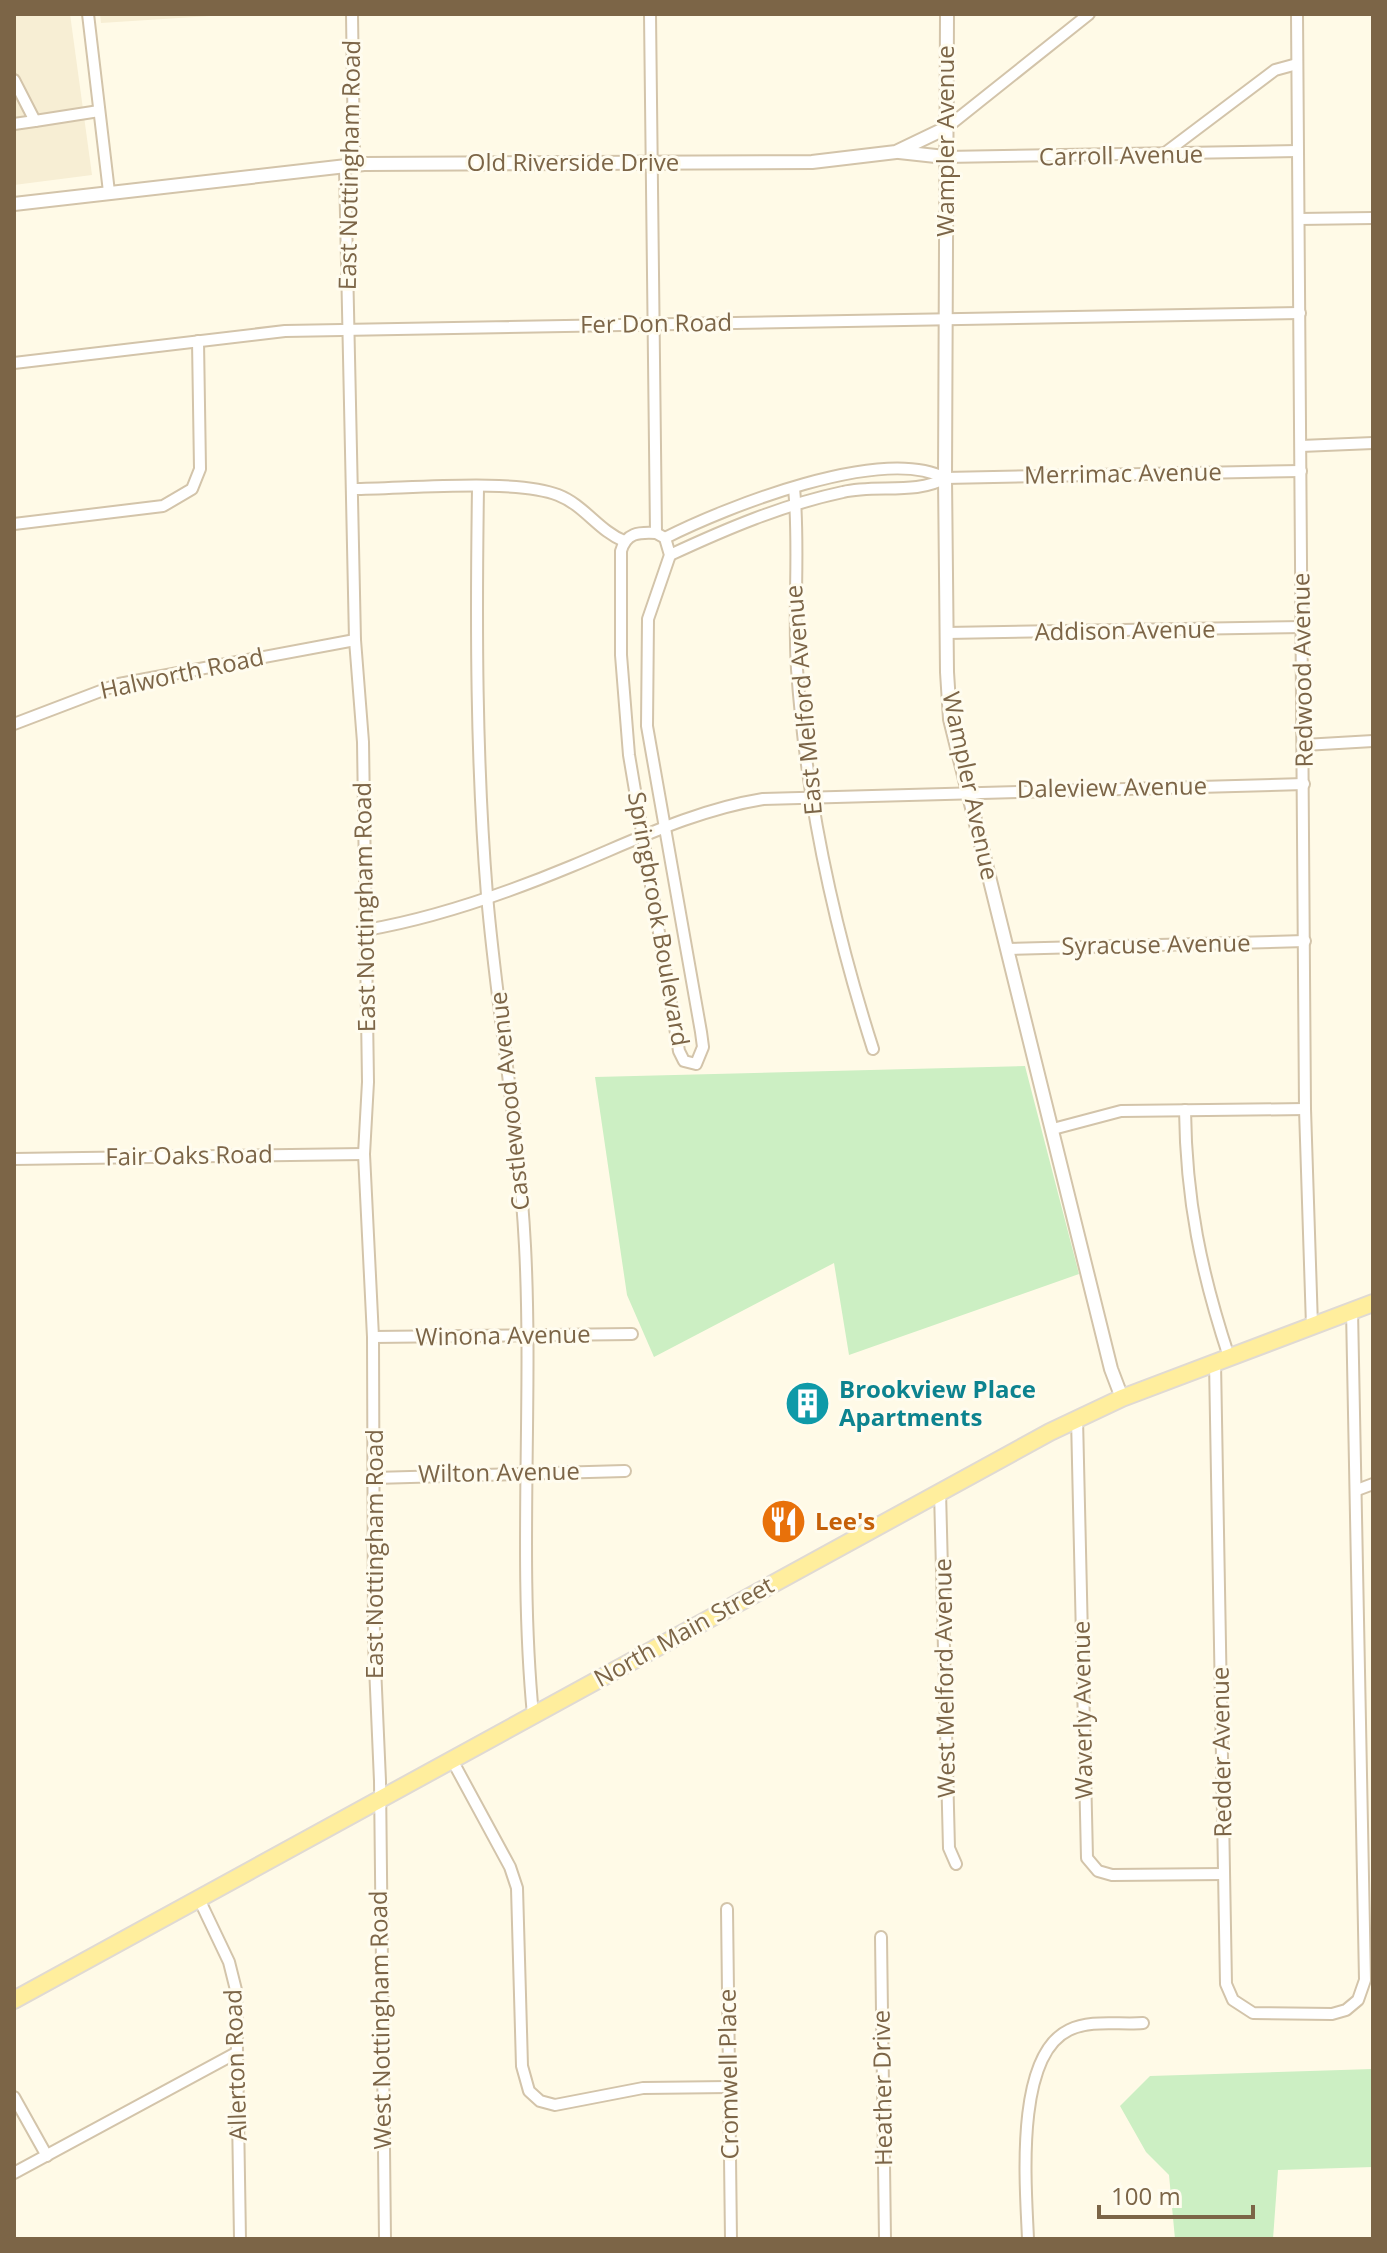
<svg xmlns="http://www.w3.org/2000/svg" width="1387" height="2253" viewBox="0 0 1387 2253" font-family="'Open Sans',sans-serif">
<rect width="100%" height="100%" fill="#fffae7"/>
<g fill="#f7eed4">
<path d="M14,14h56l22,161 -78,10z"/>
<path d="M100,14h141l-140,9z"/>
</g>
<g fill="#ccefc3">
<path d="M1025,1066l54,208 -230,81 -15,-92 -180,94 -27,-62 -32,-218z"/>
<path d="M1373,2069v98l-95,3 -5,69h-98l-6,-64 -23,-23 -26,-46 30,-30z"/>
</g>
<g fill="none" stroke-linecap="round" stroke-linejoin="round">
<defs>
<g id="minor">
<path d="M88,14l21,178"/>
<path d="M352,14l2,140 -9,14 10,472 8,102 5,340 -4,72 9,183 1,306 6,138 5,458"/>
<path d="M650,14l6,519"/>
<path d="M1297,14l8,1095 7,217"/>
<path d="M14,80l21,41 -21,3"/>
<path d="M35,121l64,-10"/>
<path d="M946,128l143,-114"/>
<path d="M1161,156l114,-86 22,-6"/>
<path d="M945,157l353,-6"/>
<path d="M1299,219l74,-1"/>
<path d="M14,363l271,-32 1015,-18"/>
<path d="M1301,446l72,-3"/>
<path d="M478,488c-2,136 -2,271 9,407 10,118 32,233 38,351 8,156 -7,313 8,469"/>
<path d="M794,488c6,59 -1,121 3,181 9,131 36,255 76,380"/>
<path d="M353,489c51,0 162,-11 205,6 26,10 41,36 66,46"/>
<path d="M14,524l149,-18 29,-17 8,-20 -2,-128"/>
<path d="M656,533l9,5 5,17 -22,64 -1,107 54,306 2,15 -7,17 -12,-3 -5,-10 -50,-296 -8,-100v-104c5,-18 17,-19 35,-18z"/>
<path d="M665,538c61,-31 217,-93 280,-60l356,-7"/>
<path d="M670,555c56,-26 112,-50 173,-63 32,-8 74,3 102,-14"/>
<path d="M946,633l357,-6"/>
<path d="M14,724l105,-40 236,-44"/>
<path d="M1304,745l69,-4"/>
<path d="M366,930c70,-12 141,-37 206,-64 63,-26 123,-56 191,-67l541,-15"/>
<path d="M1007,949l298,-8"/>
<path d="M1185,1110c1,90 16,162 44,247"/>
<path d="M1053,1129l68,-18 184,-2"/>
<path d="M14,1159l350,-5"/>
<path d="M373,1337l259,-3"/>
<path d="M1215,1362l11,622 7,16 20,13 79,1 14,-4 12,-10 7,-20 -13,-670"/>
<path d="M1077,1418l10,440 11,13 14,4 112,-1"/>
<path d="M374,1478l251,-7"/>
<path d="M1357,1490l16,-6"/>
<path d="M940,1491l9,357 7,16"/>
<path d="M452,1760l58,107 7,21 5,178 7,25 11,10 15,4 88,-17 86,-1"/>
<path d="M199,1899l30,63 7,28 4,249"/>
<path d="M727,1909l4,330"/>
<path d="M881,1937l4,302"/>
<path d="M14,2097l33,59"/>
<path d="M14,2173l222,-120"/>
<path d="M1028,2239c-2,-51 -14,-183 41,-209 22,-11 50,-5 74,-7"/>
</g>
<g id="tertiary">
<path d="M947,14l-2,464 2,194 3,47 161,650 11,29"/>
<path d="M899,152l46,5"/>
<path d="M14,204l350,-40 448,-2 84,-10 50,-24"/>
</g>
<path id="primary" d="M14,2000l1036,-568 72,-34 251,-95"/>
</defs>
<use href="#minor" stroke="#d3c4aa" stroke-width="14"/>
<use href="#tertiary" stroke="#d3c4aa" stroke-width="16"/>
<use href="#primary" stroke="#e0dad3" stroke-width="20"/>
<use href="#minor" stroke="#fff" stroke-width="10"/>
<use href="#tertiary" stroke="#fff" stroke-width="12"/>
<use href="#primary" stroke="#ffee9d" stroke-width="16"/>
</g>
<defs>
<symbol id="building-disc" viewBox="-11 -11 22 22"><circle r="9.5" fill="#0f9aa8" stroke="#fffcef"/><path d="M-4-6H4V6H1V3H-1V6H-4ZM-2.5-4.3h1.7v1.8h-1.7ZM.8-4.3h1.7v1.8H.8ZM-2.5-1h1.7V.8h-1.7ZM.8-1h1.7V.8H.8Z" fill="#fff"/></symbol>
<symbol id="restaurant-disc" viewBox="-11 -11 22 22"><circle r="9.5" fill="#e8710a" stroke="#fffcef"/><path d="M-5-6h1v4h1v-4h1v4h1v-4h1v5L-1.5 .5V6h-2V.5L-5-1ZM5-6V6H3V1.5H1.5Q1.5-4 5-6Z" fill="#fff"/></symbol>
</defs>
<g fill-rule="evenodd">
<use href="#building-disc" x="782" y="1378" width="51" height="51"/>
<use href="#restaurant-disc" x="758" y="1496" width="51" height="51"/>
</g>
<g text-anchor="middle" stroke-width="6" stroke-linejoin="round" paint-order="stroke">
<g font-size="24" fill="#7c6547" stroke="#fffcef">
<text transform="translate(946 141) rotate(-90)" y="8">Wampler Avenue</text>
<text transform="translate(1121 156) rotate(-1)" y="8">Carroll Avenue</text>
<text x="573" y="171">Old Riverside Drive</text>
<text transform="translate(350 165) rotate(-89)" y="8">East Nottingham Road</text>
<text transform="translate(656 324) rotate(-1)" y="8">Fer Don Road</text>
<text transform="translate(1123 474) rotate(-1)" y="8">Merrimac Avenue</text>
<text transform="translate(1125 631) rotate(-1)" y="8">Addison Avenue</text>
<text transform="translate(1303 670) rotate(-91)" y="8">Redwood Avenue</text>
<text transform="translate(182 674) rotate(-12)" y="8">Halworth Road</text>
<text transform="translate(804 700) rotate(-95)" y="8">East Melford Avenue</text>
<text transform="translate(970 786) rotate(78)" y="8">Wampler Avenue</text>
<text transform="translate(1112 788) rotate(-1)" y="8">Daleview Avenue</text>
<text transform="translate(365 907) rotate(-91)" y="8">East Nottingham Road</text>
<text transform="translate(658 919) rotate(80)" y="8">Springbrook Boulevard</text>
<text transform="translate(1156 945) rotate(-1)" y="8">Syracuse Avenue</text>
<text transform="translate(510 1101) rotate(-96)" y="8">Castlewood Avenue</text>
<text transform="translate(189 1156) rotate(-1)" y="8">Fair Oaks Road</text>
<text transform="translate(503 1336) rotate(-1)" y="8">Winona Avenue</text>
<text transform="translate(499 1473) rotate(-1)" y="8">Wilton Avenue</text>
<text transform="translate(375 1554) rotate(-90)" y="8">East Nottingham Road</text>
<text transform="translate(684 1632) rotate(-29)" y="8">North Main Street</text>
<text transform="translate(945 1678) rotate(-91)" y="8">West Melford Avenue</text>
<text transform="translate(1083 1710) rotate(-91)" y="8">Waverly Avenue</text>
<text transform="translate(1222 1752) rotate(-91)" y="8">Redder Avenue</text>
<text transform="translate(381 2020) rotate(-91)" y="8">West Nottingham Road</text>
<text transform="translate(236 2065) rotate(-92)" y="8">Allerton Road</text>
<text transform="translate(729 2074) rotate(-91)" y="8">Cromwell Place</text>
<text transform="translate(883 2088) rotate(-91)" y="8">Heather Drive</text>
</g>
<g font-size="24" font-weight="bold" fill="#0d838f" stroke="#fffcef" text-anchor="start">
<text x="839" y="1398">Brookview Place<tspan x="839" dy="28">Apartments</tspan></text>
</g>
<g font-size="24" font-weight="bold" fill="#c56008" stroke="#fffcef" text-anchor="start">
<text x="815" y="1530">Lee's</text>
</g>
</g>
<rect width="1387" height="2253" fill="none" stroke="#7c6547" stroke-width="32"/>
<path d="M1099 2205v12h154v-12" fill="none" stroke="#7c6547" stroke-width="4"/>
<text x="1111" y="2205" font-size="24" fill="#7c6547" stroke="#fffcef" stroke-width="6" paint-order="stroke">100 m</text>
</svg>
